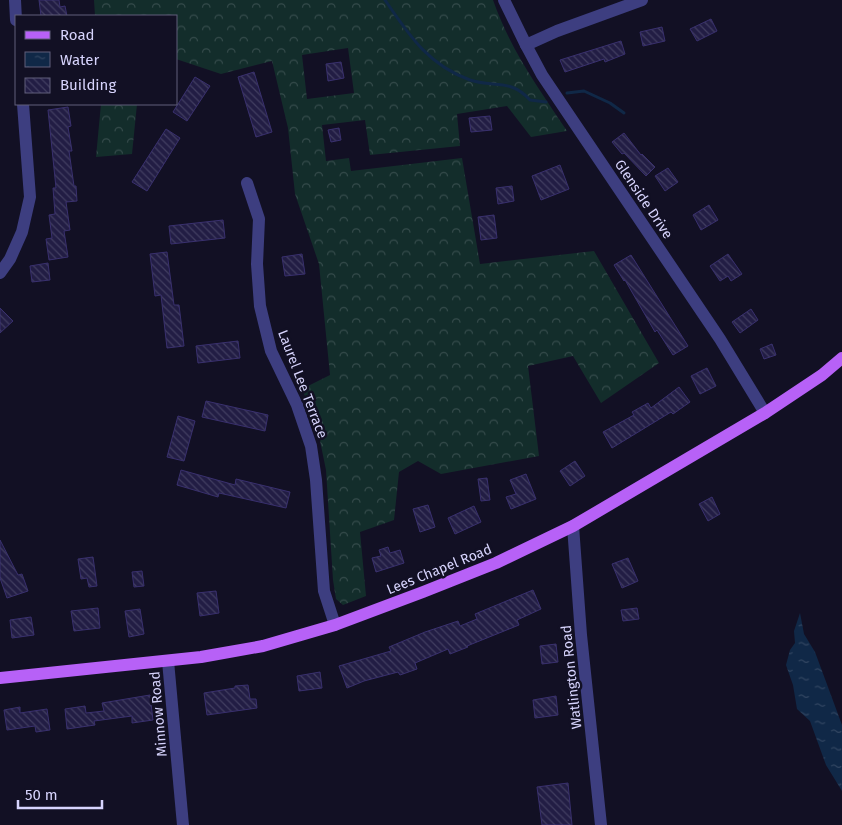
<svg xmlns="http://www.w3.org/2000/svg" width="842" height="825" viewBox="0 0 842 825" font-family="'Fira Sans',sans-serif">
<defs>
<pattern id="forest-crowns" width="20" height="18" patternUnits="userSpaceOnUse" patternTransform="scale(1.25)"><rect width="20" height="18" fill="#132d2b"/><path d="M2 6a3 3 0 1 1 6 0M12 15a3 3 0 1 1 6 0" fill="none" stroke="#354b4b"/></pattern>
<pattern id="water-ripples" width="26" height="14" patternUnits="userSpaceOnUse" patternTransform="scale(1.25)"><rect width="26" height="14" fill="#102847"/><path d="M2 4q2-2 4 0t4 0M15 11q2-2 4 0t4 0" fill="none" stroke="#324662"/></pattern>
<pattern id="building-back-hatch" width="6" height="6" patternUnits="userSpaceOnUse" patternTransform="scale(1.25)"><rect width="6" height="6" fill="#221d44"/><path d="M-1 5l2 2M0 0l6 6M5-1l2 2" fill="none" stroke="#413d60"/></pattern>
</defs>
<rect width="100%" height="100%" fill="#121024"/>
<g fill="url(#forest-crowns)" fill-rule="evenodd">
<path d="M94,0h399c18,51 45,87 74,131l-36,6 -24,-31 -50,8 3,32 -90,9 -5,-35 -43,5 4,36 23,-3 2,13 111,-13 18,106 114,-13 65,112 -58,40 -28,-47 -45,10 11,90 -98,18 -23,-13 -19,11 -5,48 -34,12 6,64 -23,9 -7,-6 -3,-19 -7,-110 -9,-44 -15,-37 28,-14 -11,-111 -24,-70 -7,-66 -16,-67 -51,13 -45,-15v-43h-81zM348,48l6,45 -47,6 -5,-44z"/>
<path d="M101,104h36l-5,50 -36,3z"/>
</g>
<path fill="url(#water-ripples)" d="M800,613l4,21 11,18 27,73v66l-16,-26 -16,-44 -13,-12 -4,-24 -7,-20 4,-15 5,-7 -1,-12z"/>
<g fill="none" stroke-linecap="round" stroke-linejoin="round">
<g stroke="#102847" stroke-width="3">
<path d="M385,0c24,35 43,65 85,80 24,8 40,-2 60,20l16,2"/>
<path d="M567,93l17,-2 26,12 14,10"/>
</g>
</g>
<g fill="url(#building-back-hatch)" stroke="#39306e">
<path d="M39,0h20l1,7 5,-1 2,10h-26z"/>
<path d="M711,19l6,12 -20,10 -7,-12z"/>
<path d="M662,27l3,14 -22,5 -3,-14z"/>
<path d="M621,41l4,13 -20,8 -1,-3 -39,13 -5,-12z"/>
<path d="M341,62l3,16 -16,3 -2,-17z"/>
<path d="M254,72l18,60 -16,5 -18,-60z"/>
<path d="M195,77l15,9 -23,35 -14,-9z"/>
<path d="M68,107l3,19 -3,1 4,24h-3l5,35h2l1,15 -11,1 4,28 -6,1 4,26 -19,3 -3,-21 6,-1 -3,-23 6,-1 -2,-26h3l-8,-78z"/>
<path d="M490,116l2,14 -21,2 -2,-14z"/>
<path d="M339,128l2,12 -10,2 -3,-12z"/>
<path d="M166,129l14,9 -33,53 -15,-9z"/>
<path d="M624,133l17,22 1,-1 13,13 -9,9 -22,-23 -2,1 -10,-12z"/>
<path d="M560,165l9,24 -28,11 -9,-24z"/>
<path d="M668,168l10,14 -13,9 -10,-15z"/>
<path d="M512,186l2,15 -16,3 -2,-16z"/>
<path d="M709,205l9,15 -17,10 -8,-15z"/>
<path d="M494,215l3,23 -16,2 -3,-23z"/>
<path d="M223,220l2,18 -54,6 -2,-18z"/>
<path d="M167,252l7,53h5l5,41 -17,2 -6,-53 -6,1 -5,-42z"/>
<path d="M302,254l3,20 -20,2 -3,-19z"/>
<path d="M728,254l14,20 -11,7 -3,-5 -8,5 -10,-15z"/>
<path d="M631,255l57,91 -15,9 -16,-25 -2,2 -30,-52 -1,1 -10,-16z"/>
<path d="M48,263l2,17 -18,2 -2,-16z"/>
<path d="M0,308l13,13 -13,12z"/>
<path d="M751,309l7,11 -18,13 -8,-11z"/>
<path d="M238,341l2,17 -42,5 -2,-17z"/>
<path d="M772,344l4,11 -12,4 -4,-10z"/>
<path d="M707,368l9,18 -16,8 -9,-18z"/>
<path d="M679,387l11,15 -17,12 -2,-2 -59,36 -9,-16 31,-17 -2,-3 16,-9 3,5z"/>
<path d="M206,401l62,14 -3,16 -63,-14z"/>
<path d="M178,416l17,5 -11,40 -17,-4z"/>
<path d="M575,461l10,15 -15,10 -10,-15z"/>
<path d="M181,470l54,15 1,-6 54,13 -4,16 -67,-15 -1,4 -41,-12z"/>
<path d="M526,474l10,25 -25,10 -5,-12 10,-3 -6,-14z"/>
<path d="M487,478l3,22 -9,1 -3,-22z"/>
<path d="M712,497l8,17 -12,7 -9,-17z"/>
<path d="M428,505l7,22 -15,5 -7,-23z"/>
<path d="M474,506l7,16 -26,12 -7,-16z"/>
<path d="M0,540l18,35 4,-1 6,17 -21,7 -7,-20z"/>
<path d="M388,547l2,6 10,-3 4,13 -28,9 -4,-14 9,-2 -2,-6z"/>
<path d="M93,557l4,29 -8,1 -2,-9 -6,1 -3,-20z"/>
<path d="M628,558l10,23 -16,7 -10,-24z"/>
<path d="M142,571l2,15 -10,1 -2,-15z"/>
<path d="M533,590l8,19 -24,11 2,5 -52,21 1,1 -18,7 -2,-5 -33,14 2,6 -17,6 -2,-3 -34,9 -17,7 -8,-22 52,-15 -2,-4 36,-15 33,-11 2,5 17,-7 -2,-5z"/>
<path d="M216,591l3,22 -19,3 -3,-23z"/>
<path d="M98,608l2,20 -26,3 -3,-20z"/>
<path d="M637,608l2,11 -16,2 -2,-11z"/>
<path d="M140,609l4,25 -15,3 -4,-26z"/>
<path d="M31,617l3,18 -22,3 -2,-18z"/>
<path d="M556,644l2,18 -16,2 -2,-18z"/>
<path d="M320,672l2,16 -23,3 -2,-15z"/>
<path d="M248,685l2,14h6l1,9 -50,7 -3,-22 31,-5v-2z"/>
<path d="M150,695l3,25 -21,3v-7l-38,5 1,4 -28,4 -2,-20 20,-3 1,7 18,-2 -2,-8z"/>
<path d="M556,696l2,19 -23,3 -2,-18z"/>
<path d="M20,707v6l27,-4 3,21 -14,2 -1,-6 -28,4 -3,-20z"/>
<path d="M568,783l4,42h-30l-5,-38z"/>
</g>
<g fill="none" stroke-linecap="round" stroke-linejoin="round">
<g stroke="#3d3e80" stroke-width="12">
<path d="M15,0l1,20"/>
<path d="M504,0l22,45 16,30 178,264 45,74"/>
<path d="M526,45l31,-14 85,-31"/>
<path d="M247,183l12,36 -2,45 3,42 11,45 26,54 14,41 5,34 8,111 11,34"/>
<path d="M0,273l10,-14 12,-27 8,-35 -7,-93"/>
<path d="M573,526l8,109 20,190"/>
<path d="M168,661l15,164"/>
</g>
<path stroke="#b761f7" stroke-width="12" d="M0,678l201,-21 62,-11 72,-21 88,-33 73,-29 77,-37 192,-113 57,-38 20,-17"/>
</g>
<g text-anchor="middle" stroke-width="5" stroke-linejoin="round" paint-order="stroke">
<g font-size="14" fill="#d7d4fd" stroke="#121024">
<text transform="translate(644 199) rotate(56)" y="5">Glenside Drive</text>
<text transform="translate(303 384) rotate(69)" y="5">Laurel Lee Terrace</text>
<text transform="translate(439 569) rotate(-22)" y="5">Lees Chapel Road</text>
<text transform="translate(571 677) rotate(-96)" y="5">Watlington Road</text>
<text transform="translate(158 714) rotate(-95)" y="5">Minnow Road</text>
</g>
</g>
<rect x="15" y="15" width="162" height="90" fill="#121024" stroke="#615e7b"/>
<rect x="25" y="31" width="25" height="8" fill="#b761f7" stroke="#615e7b"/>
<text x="60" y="40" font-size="15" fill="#d7d4fd">Road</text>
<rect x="25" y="52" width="25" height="15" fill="url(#water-ripples)" stroke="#615e7b"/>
<text x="60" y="65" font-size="15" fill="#d7d4fd">Water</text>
<rect x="25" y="78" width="25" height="15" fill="url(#building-back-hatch)" stroke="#615e7b"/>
<text x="60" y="90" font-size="15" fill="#d7d4fd">Building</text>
<path d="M18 800v8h84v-8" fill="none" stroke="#d7d4fd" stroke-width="2.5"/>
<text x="25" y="800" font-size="15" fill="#d7d4fd" stroke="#121024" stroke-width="4" paint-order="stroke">50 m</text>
</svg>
